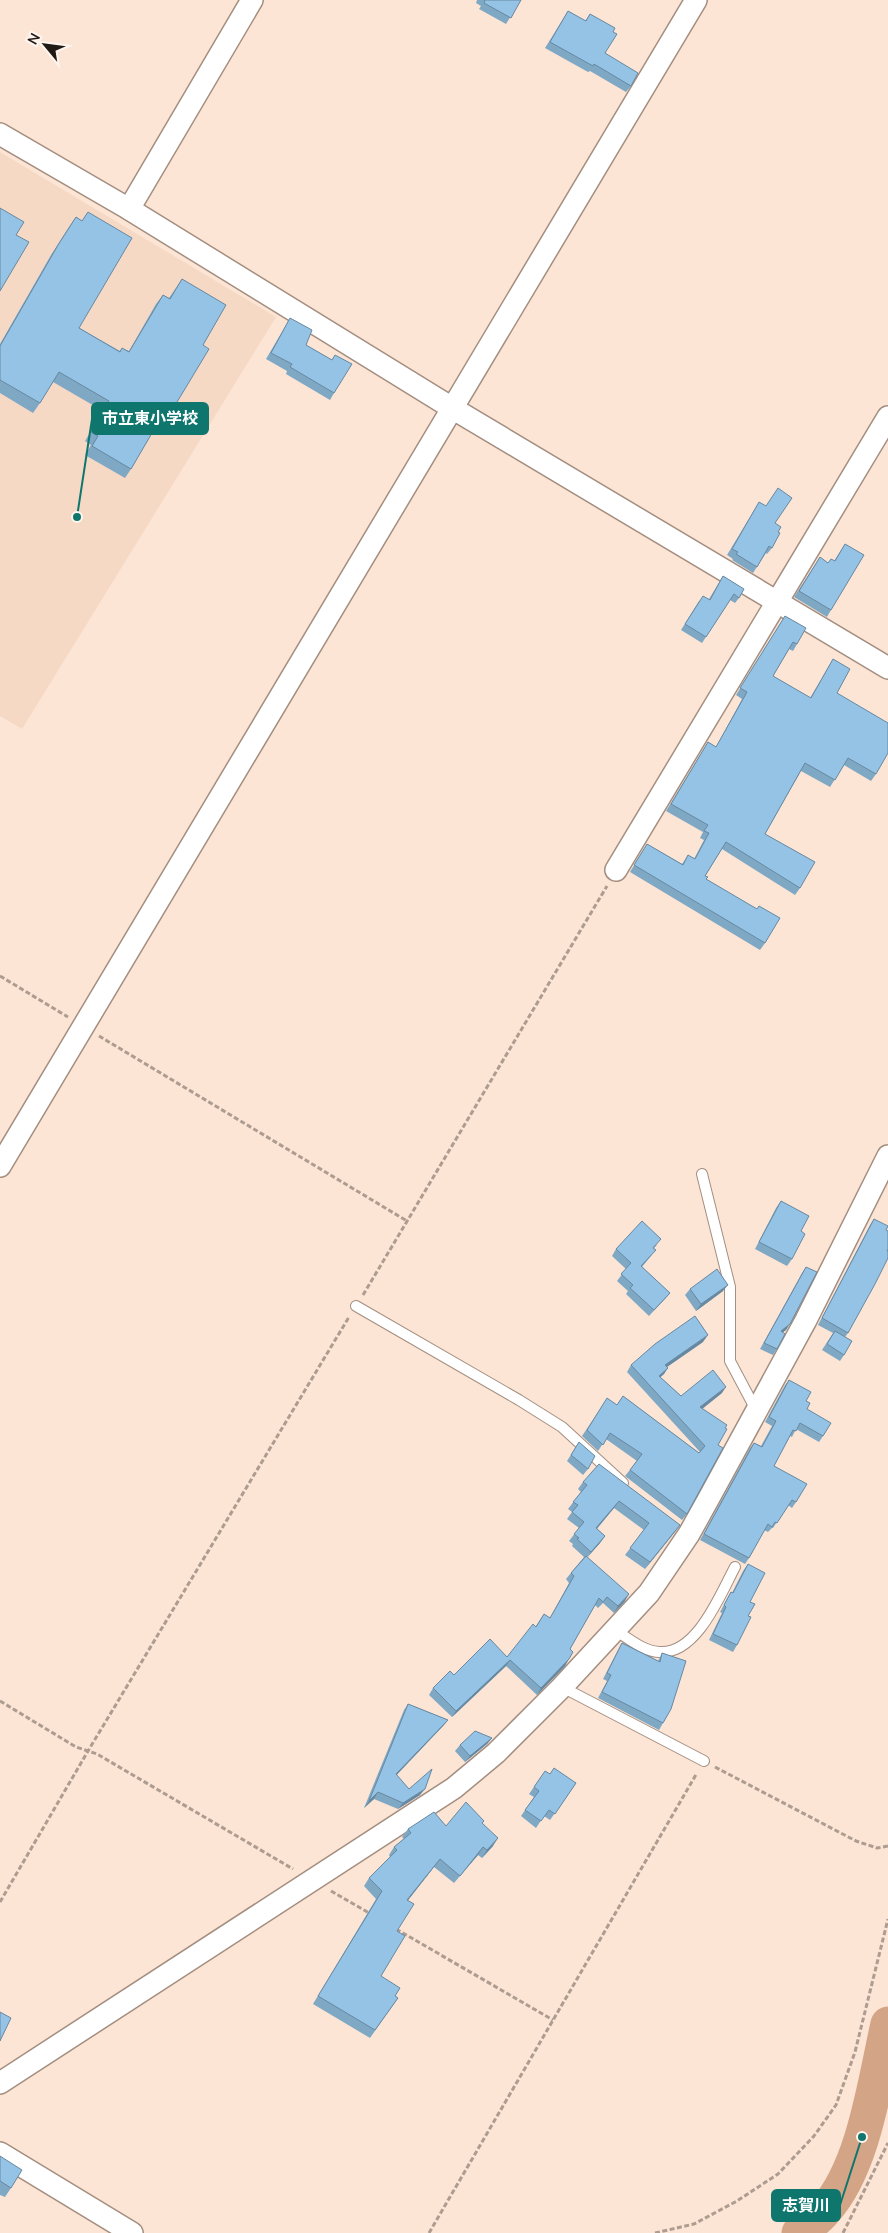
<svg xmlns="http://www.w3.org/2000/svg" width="888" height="2233" viewBox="0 0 888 2233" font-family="'Nunito Sans','Noto Sans JP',sans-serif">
<rect width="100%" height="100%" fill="#fce5d5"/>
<path fill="#f6d9c5" d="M0,152l276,165 -254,412 -22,-13z"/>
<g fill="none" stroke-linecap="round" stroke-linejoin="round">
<path stroke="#d3a586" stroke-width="35" d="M799,2233c9,-7 19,-14 26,-23 39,-43 50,-129 63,-186"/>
<defs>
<g id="service">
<path d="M702,1174l28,113v74l26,49"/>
<path d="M356,1306l163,94 43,27 61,56"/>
<path d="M615,1630c13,8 29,22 45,22 37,2 60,-57 75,-85"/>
<path d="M562,1687l142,74"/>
</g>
<g id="minor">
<path d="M0,134l129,75 323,199 436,260"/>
<path d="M129,209l123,-209"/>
<path d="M616,870l272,-453"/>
<path d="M0,1166l696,-1166"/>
<path d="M0,2083l454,-295 42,-35 66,-66 87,-94 40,-59 20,-36 97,-178 82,-164"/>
<path d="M0,2153l132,80"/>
</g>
</defs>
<use href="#service" stroke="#a38e80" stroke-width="12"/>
<use href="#minor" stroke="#a38e80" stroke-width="24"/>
<g stroke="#ae9c90" stroke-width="3" stroke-dasharray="5 2.5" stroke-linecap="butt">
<path d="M0,976l68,41"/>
<path d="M99,1036l308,185"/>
<path d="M363,1295l244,-409"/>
<path d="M0,1701l76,46 21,7 196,115"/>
<path d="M715,1767l141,74 21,7 11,-2"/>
<path d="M331,1891l40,23"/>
<path d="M0,1902l88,-151 261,-434"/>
<path d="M396,1929l157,91"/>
<path d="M429,2233l268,-460"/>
<path d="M655,2233l39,-9 43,-23 41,-27 36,-38 22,-31 19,-53 33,-133"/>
<path d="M843,2233l45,-90"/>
</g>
<use href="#service" stroke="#fff" stroke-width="10"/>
<use href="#minor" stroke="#fff" stroke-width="21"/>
</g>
<g fill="#7fa8c5">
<path d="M477,0h44l-15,24 -27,-15 2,-3 -5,-3z"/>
<path d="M568,11l17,10 5,-7 23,18 -8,21 26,33 -5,6 -36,-21 -2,1 -43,-24z"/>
<path d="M88,212l-9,116 41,23 2,-3 7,3 27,-47 7,-9 6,3 13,-19 21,66 -32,67 -6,10 -5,-3 -29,50 -6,9 -40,-23 6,-10 -6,-4 18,-30 -50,-29 -13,21 -7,10 -33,-20v-49l51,-89 18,-28 7,-10 6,4z"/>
<path d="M290,318l16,27 26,15 2,33 -4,7 -44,-26 1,-3 -21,-12 20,-34z"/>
<path d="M759,502l16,21 3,9 -6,16 -5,6 -1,-1 -13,20 -21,-13 1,-1 -6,-4z"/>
<path d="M845,544l-14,66 -4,7 -33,-20 26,-40 8,6 6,-2z"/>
<path d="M723,576l16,22 -4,5 -5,-3 -28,43 -21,-13 18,-29 10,-2z"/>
<path d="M785,616l12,28 -4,7 -4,-2 -16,27 37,22 19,-32 4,-7 4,34 39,81 -5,7 -27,-16 -14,22 -29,-16 -36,63 35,54 -5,7 -73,-46 -17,27 1,3 59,64 -5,7 -130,-78 17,-28 35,20 6,-9 6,4 10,-19 -4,-2 3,-6 -37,-21 42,-69 8,5 26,-48 -6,-4z"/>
<path d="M781,1201l20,30 -9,28 -5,7 -32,-17 21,-41z"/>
<path d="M874,1219l12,11 -38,103 -3,4 -1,18 -4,6 -18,-11 11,-17 -15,-8 52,-100z"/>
<path d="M657,1245l-3,3 -3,8 -9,11 28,26 -5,6 -16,17 -23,-22 2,-3 -11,-10 9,-12 -14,-13 4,-7z"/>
<path d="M806,1267l-20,63 -3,2 -6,17 -4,6 -13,-6 42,-76z"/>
<path d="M690,1289l33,2 -27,20 -11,-16z"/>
<path d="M703,1342l-36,25 -3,7 -4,3 21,19 41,-3 -20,15 16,37 -31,69 -5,6 -57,-44 12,-15 -31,-22 -8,12 -16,-15 21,-31h14l6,-9 76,57 1,-1 -73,-80 4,-7z"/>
<path d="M789,1380l17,21 1,8 16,27 -4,6 -23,-13 -4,8 -2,-1 -16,30 22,36 -4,6 -4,-3 -15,23h-1l-4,4 -4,-2 -15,28 -4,6 -45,-24 50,-92 4,-5 7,3 11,-20 -7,-4 20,-37z"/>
<path d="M579,1442l9,27 -5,6 -16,-14z"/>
<path d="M583,1482l97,43 -35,44 -20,-14 19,-25 -30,-22 -17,21 8,7 -5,7 -13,14 38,44 -11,12 -11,-10 -5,5 -3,-3 -25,44 -5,17 -28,29 -31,-29 -54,51 -23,-22 4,-7 21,-13 53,-18 29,-31 8,-12 6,4 19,-35 -3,-4 18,-22 -12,-11 1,-2 -4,-3 10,-13 -12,-9 5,-7 -4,-3 13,-17 -3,-3z"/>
<path d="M748,1564l2,38 -2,14 -11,29 -4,7 -24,-12 13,-27 -2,-1 7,-13 4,-7 1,1 11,-22z"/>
<path d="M622,1643l36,18 4,-8 1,70 -4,7 -61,-32 9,-17 -4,-2 15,-29z"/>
<path d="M408,1704l40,16 -5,6 -47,49 13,14 11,6 -22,14 -24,-10 -10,9 40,-98z"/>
<path d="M492,1738l-5,6 -22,18 -10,-11 5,-6z"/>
<path d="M550,1774l26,9 -26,37 -6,-4 -8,12 -15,-12 13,-19 -5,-3 12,-17z"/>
<path d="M484,1821l-2,2 11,23 -11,12 -4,-3 -24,28 -20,-16 -26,33 -27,76 14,20 3,2 -28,40 -57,-34 63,-105 -12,-13 5,-8 21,-21 -1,-2 5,-8 10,-8 -2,-2 6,-8 38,-3z"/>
<path d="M0,2156l11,32 -6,9 -5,-2z"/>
</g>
<g fill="#6888a0">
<path d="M728,1285l-5,6 -27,20 5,-7z"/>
<path d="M790,1324l-4,6 -9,7 4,-6z"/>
<path d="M708,1335l-5,7 -42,29 4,-6z"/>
<path d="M668,1368l-4,6 -9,8 4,-6z"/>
<path d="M726,1387l-4,6 -26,21 4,-7z"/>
<path d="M619,1501l-5,7 -23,27 5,-7z"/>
<path d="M680,1525l-5,7 -30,37 5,-7z"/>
<path d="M605,1536l-5,7 -14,16 5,-7z"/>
<path d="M629,1594l-4,7 -11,12 4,-7z"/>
<path d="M569,1659l-4,7 -28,29 4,-7z"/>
<path d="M510,1660l-4,6 -54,51 4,-6z"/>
<path d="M448,1720l-5,6 -52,55 5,-7z"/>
<path d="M492,1738l-5,6 -22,18 5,-6z"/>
<path d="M425,1789l-5,6 -22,14 5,-6z"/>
<path d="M378,1792l-4,7 -10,9 5,-7z"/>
<path d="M498,1838l-5,8 -11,12 5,-8z"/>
<path d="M483,1847l-5,8 -24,28 6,-7z"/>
<path d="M440,1859l-6,8 -32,41 5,-8z"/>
</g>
<g fill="#94c3e5" stroke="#6888a0">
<path d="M485,0h36l-10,18 -27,-15z"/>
<path d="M568,11l18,10 4,-7 25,14 -2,4 4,2 -12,19 33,20 -7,13 -37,-22 -1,2 -43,-24z"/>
<path d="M0,208l24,14 -8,13 13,7 -29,49z"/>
<path d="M88,212l44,26 -53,90 41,24 2,-4 7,4 34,-57 7,4 12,-20 44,26 -23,40 6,4 -38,63 -5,-3 -35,60 -39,-23 6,-10 -7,-4 18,-31 -50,-29 -19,31 -40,-23v-34l58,-101 18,-28 6,4z"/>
<path d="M290,318l22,12 -6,15 26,15 3,-5 17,9 -18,29 -44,-26 2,-3 -21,-11z"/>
<path d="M778,488l14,10 -17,25 6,4 -3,5 2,1 -8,15 -3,-2 -12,21 -21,-13 2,-2 -6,-3 27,-47 7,4z"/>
<path d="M845,544l19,11 -33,55 -32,-19 21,-34 8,6 3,-4 4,2z"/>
<path d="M723,576l21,13 -5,9 -5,-4 -28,43 -21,-13 18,-28 7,4z"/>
<path d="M785,616l21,12 -9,16 -4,-2 -20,34 38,22 22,-39 17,10 -13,24 51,30v30l-12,21 -28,-16 -13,22 -30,-17 -40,71 50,28 -15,26 -74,-46 -21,34 3,1 -2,2 51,30 2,-3 21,12 -15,25 -131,-78 13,-21 36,21 5,-10 7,4 14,-26 -5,-2 4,-6 -37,-21 37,-62 8,5 31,-55 -7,-4z"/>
<path d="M781,1201l28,15 -8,15 4,3 -13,25 -33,-17z"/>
<path d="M874,1219l14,7 -2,4 2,1v18l-1,2h1v7l-13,26 -27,49 -26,-15z"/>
<path d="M642,1221l19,18 -8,9 3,2 -15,16 29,27 -16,17 -24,-22 3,-3 -12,-11 10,-11 -15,-14z"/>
<path d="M806,1267l11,5 -27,52 -9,7 4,3 -8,15 -13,-6z"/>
<path d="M717,1269l11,16 -27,19 -11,-15z"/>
<path d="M695,1316l13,19 -43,30 3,3 -9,8 22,20 32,-26 13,17 -26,20 27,18 -2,3 2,1 -9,16 5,3 -36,66 -57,-44 12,-16 -32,-21 -7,12 -16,-15 20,-32 10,7 6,-9 76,57 6,-7 -74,-81 24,-21z"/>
<path d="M835,1331l17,10 -8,14 -17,-11z"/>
<path d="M789,1380l22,12 -5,9 4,2 -3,6 24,14 -8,13 -23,-13 -4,8 -3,-1 -19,36 33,18 -11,18 -4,-2 -15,23 -2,-1 -3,5 -4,-3 -19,34 -45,-24 50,-91 8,4 14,-26 -7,-4z"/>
<path d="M579,1442l16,14 -7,13 -17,-14z"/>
<path d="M599,1464l81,61 -30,37 -20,-14 19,-25 -30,-22 -23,27 9,8 -14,16 -14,-13 2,-1 -5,-4 10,-12 -12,-10 6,-7 -5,-3 14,-17 -4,-3z"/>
<path d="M586,1556l43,38 -11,12 -11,-9 -4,5 -4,-4 -29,51 3,3 -4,7 -28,29 -31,-28 -54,51 -23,-23 17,-17 4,4 36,-36 17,18 26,-33 3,3 8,-13 6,4 24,-42 -3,-3z"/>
<path d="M748,1564l17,9 -15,29 5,2 -7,12 3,1 -14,28 -24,-11 13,-27 -2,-2 7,-13 2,1z"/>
<path d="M622,1643l38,19 2,-9 24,8 -15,48 -8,14 -61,-31 9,-17 -4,-2z"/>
<path d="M408,1704l40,16 -52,54 13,15 23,-20 -7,20 -22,14 -25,-11 -9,9z"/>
<path d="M475,1731l17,7 -22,18 -10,-11z"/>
<path d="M554,1768l22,15 -21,31 -6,-4 -8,11 -16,-11 14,-19 -5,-4 11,-16 5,3z"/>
<path d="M466,1802l18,19 -2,2 16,15 -11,12 -4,-3 -23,29 -20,-17 -33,41 7,4 -17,27 8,5 -24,40 19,12 -5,8 3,2 -23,32 -57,-34 64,-105 -13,-13 28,-28 -3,-3 17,-14 -3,-4 26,-17 12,14z"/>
<path d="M0,2012l11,6 -11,23z"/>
<path d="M0,2156l22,14 -11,18 -11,-7z"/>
</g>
<path fill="none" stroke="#0f766e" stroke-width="2" d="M77 517L92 419M862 2137L840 2205"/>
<g fill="#0f766e" stroke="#fef5ef" stroke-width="2">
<circle cx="77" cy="517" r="5"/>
<circle cx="862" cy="2137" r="5"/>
</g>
<g fill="#0f766e" stroke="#0f766e" stroke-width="2">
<rect x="92" y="403" width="116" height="31" rx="5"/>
<rect x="772" y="2190" width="68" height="31" rx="5"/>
</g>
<g font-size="16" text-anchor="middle" font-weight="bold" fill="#fff">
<text x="150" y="424">市立東小学校</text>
<text x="806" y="2211">志賀川</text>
</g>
<g transform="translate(45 45) rotate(299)" stroke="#fef5ef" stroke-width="4" paint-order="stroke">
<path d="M0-4L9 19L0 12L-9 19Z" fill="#211913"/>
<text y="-8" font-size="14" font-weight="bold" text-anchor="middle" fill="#211913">N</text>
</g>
</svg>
